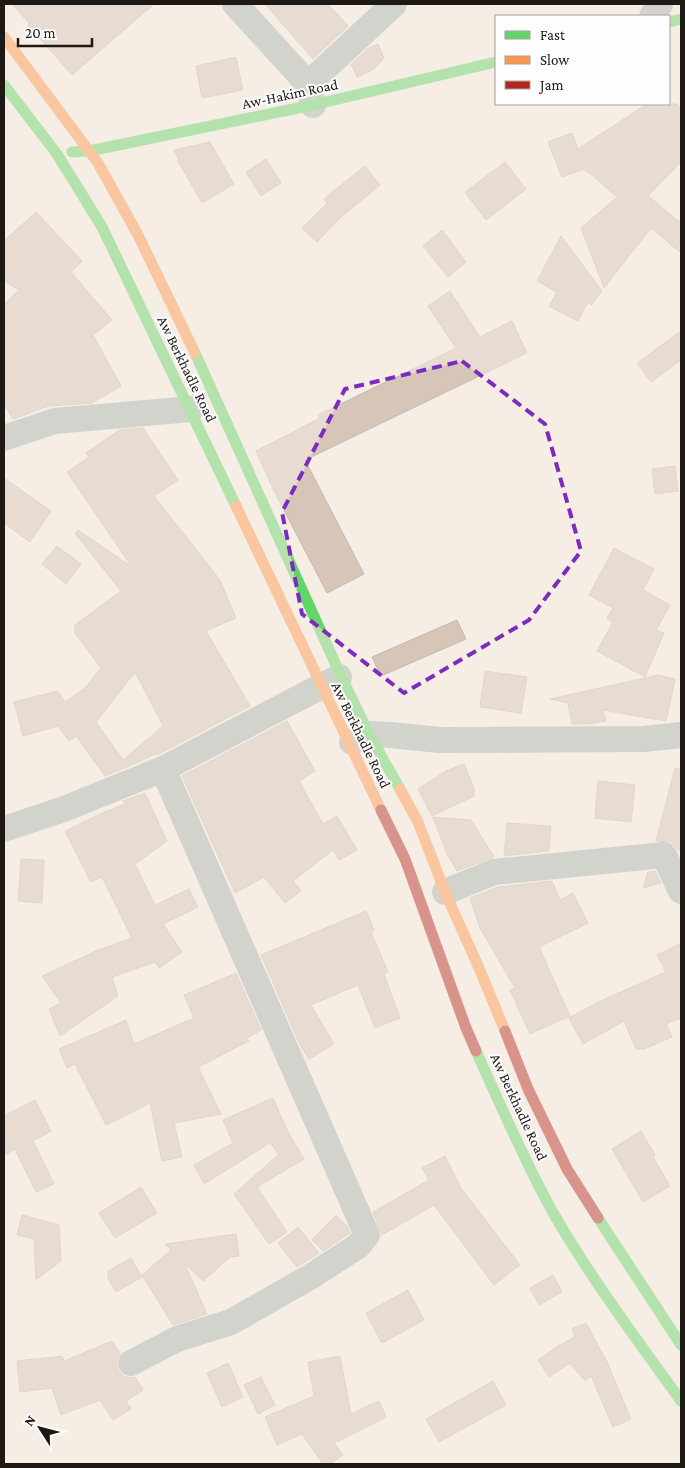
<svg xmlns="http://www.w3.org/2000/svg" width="685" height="1468" viewBox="0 0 685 1468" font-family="'Crimson Pro',serif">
<rect width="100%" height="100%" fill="#f6ede5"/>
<g fill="#d7c6b8" stroke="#c1bab4" fill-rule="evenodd">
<path d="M12,4h142l-82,71 -44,-50 1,-2z"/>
<path d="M265,4h63l20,22 -35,33z"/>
<path d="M378,44l6,14 -10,11 -17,8 -6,-13 18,-16z"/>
<path d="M236,57l7,33 -41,8 -6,-32z"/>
<path d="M647,104h30l4,6v52l-33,34 33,27v30l-30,-25 -47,60 -23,-60 36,-31 -24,-21 2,-5 -4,4 -7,-6 -22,8 -14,-35 24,-9 6,16z"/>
<path d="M210,142l24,42 -32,19 -24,-42 1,-1 -5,-10z"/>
<path d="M266,159l15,24 -20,13 -15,-24z"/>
<path d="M505,162l21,27 -40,31 -21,-28z"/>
<path d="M365,166l15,19 -40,33 -23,24 -15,-14 25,-25 -3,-4z"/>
<path d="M36,212l46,49 -11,11 41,48 -19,15 28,51 -29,17 -40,3 -1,-1 -38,14 -9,-15v-100l15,-14 -15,-9v-40z"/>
<path d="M442,230l24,32 -18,15 -25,-31z"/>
<path d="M561,236l41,55 -11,14 -3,-3 -10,19 -29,-15 8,-14 -20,-11z"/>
<path d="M450,291l30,46 32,-16 15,32 -222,107 59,114 -37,19 -53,-102 -18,-40 64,-33 -2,-3 138,-67 -28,-42z"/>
<path d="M681,331v29l-30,22 -14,-19z"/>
<path d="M143,428l35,52 -24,16 66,84 16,38 -30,13 44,75 -93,49 -2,-1 -21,10 -29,12 -29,-40 -7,5 -11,-15 -35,10 -9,-34 44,-11 7,11 20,-14 16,-20 -26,-35v-8l46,-34 -46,-58 3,-3 54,37 -65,-95 22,-15 -3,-4 33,-23zM135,672l28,54 -40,34 -27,-38z"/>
<path d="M675,466l3,25 -23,3 -3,-25z"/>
<path d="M4,478l47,33 -21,31 -26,-19z"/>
<path d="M57,546l24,18 -15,20 -24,-20z"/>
<path d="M614,548l40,21 -11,21 27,15 -14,25 8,3 -19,44 -48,-26 16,-29 -6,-4 6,-10 -24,-13z"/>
<path d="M457,620l9,19 -85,37 -9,-19z"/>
<path d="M485,671l42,6 -6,36 -41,-6z"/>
<path d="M658,675l17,4 -9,42 -63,-11 3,11 -18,3h-16l-4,-21 -18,-4z"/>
<path d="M287,721l28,50 -16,10 24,43 14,-8 20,34 -18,10 -6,-10 -40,31 8,10 -16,12 -21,-26 -29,16 -53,-117z"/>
<path d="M464,764l10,24v8l-42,20 -14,-27 28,-18z"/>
<path d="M675,768l6,1v81h-3l-7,-8 -15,-1z"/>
<path d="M598,781l37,4 -4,37 -36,-4z"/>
<path d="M145,793l22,48 -32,23 20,41 34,-16 9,18 -35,17 19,28 -23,16 -4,-6 -43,15 6,19 -58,40 -11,-27 12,-6 -19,-27 56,-26 34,-12 -30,-61 -11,5 -26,-51 37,-18 23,-9 -2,-3z"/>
<path d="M433,817l38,3 23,37 -37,14 -10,-17z"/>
<path d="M507,823l44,3 -2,25 -45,5z"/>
<path d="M21,859l23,1 -2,43 -24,-2z"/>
<path d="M655,871l6,12 -18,5 5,-16z"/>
<path d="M552,881l8,19 13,-7 15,30 -49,24 31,69 -40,18 -20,-44 5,-2 -35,-60 -10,-30 28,-11z"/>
<path d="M366,911l8,19 -3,2 17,40 -4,2 16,44 -25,10 -17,-43 -47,20 23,39 -25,15 -9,-14 -39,-90z"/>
<path d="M681,943v75l-15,6 6,13 -28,12h-8l-12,-28 -41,23 -14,-26 29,-16 68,-30 -9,-17z"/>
<path d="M236,973l25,57 -14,8 2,3 -51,26 23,47 -47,9 8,34 -20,4 -12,-58 -44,22 -31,-61 -8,4 -8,-19 67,-29 8,24 60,-26 -10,-23z"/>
<path d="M273,1098l15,34 16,27 -47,28 30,45 -18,12 -35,-50 45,-40 -9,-11 -66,41 -10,-19 39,-22 -10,-23z"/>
<path d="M35,1100l16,31 -18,10 21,43 -18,8 -21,-43 -11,6v-39z"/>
<path d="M641,1131l14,24 -2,2 17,29 -27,16 -31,-53z"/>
<path d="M445,1156l16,32 59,77 -26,20 -60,-80 -52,30 -9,-23 56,-32 -7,-12z"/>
<path d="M141,1187l16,26 -42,25 -16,-25z"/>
<path d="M22,1215l37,10 2,36 -25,19 -2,-41 -17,-4z"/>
<path d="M336,1215l11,11 3,7 -27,18 -11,-11z"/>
<path d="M298,1227l21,26 -22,14 -19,-24z"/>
<path d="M236,1234l3,22 -9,1 -27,24 -18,-17 22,50 -34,11 -31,-50 29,-25 -6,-6z"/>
<path d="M131,1258l11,19 -26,15 -8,-14v-7z"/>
<path d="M553,1275l9,17 -23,13 -9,-17z"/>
<path d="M408,1290l16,30 -42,23 -16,-30z"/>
<path d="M586,1323l21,39 24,57 -18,8 -22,-51 -6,5 -15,-18 -21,14 -11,-17 20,-14 17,-9 -3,-8z"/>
<path d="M112,1341l8,12 -4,9 2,8 5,6 7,2 5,-1 8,13 -17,11 5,8 -18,11 -13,-20 -39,15 -9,-27 -32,4 -3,-31 45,-5 2,5z"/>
<path d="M340,1356l11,58 28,-13 7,16 -52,26 9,12 -13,9h-7l-21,-30 -25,11 -12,-28 49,-21 -6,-34z"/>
<path d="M228,1363l15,34 -21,10 -15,-34z"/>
<path d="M261,1377l14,28 -17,9 -14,-29z"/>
<path d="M493,1381l13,24 -67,37 -13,-23z"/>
</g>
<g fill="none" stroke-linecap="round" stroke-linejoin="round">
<g stroke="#a9b4b2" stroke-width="26">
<path d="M235,4l73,80 5,21"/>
<path d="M652,16l8,-12"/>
<path d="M308,84l86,-80"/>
<path d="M4,438l51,-17 136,-12"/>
<path d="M352,742l17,-8 21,1 50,5 204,-1 37,-4"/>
<path d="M4,829l60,-20 99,-40 176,-92"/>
<path d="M445,892l49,-20 170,-17 17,36"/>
<path d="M131,1363l46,-24 54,-17 79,-45 48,-31 9,-11 -204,-466"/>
</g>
<g stroke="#63d668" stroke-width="11">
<path d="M669,22l12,-3"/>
<path d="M4,85l53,69 45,73 134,279"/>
<path d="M72,152l17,-1 224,-46 183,-43"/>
<path d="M195,353l146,323 28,58 31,55"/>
<path d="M476,1051c24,53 47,107 75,158 38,67 85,129 130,192"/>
<path d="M598,1218l83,127"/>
</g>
<g stroke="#ff974d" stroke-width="11">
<path d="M4,37l94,126 40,72 57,118"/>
<path d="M236,506l145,304"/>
<path d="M400,789l18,33 27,70 34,76 26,63"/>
</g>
<g stroke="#b3261e" stroke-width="11">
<path d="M381,810l24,49 61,169 10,23"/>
<path d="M505,1031l23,58 39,80 31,49"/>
</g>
</g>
<path d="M0 0H685V1468H0ZM462,361l83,63 36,127 -52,69 -125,73 -102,-79 -20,-102 63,-123z" fill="#f6ede5" fill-opacity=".55" fill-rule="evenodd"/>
<path fill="none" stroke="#7b2cbf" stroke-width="4" stroke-dasharray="10 6" stroke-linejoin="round" d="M462,361l83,63 36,127 -52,69 -125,73 -102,-79 -20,-102 63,-123z"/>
<g text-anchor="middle" stroke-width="4" stroke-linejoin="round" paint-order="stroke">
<g font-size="15" fill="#1e1914" stroke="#fdfdfd">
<text transform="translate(290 94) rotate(-12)" y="5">Aw-Hakim Road</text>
<text transform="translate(187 369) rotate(64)" y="5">Aw Berkhadle Road</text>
<text transform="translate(361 735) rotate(64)" y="5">Aw Berkhadle Road</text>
<text transform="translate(519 1107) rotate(65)" y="5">Aw Berkhadle Road</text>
</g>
</g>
<rect width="685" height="1468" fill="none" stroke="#1e1914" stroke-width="10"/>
<rect x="495" y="15" width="175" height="90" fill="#fdfdfd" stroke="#a4a2a0"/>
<rect x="505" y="31" width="25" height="8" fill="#63d668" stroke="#a4a2a0"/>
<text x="540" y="40" font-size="15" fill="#1e1914">Fast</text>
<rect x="505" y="56" width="25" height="8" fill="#ff974d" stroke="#a4a2a0"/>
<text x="540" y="65" font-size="15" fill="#1e1914">Slow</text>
<rect x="505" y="81" width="25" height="8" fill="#b3261e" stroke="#a4a2a0"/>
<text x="540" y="90" font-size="15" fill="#1e1914">Jam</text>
<g transform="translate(40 1428) rotate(306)" stroke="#fdfdfd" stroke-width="4" paint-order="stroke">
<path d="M0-4L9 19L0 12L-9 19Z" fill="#1e1914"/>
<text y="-8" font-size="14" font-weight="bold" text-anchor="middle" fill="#1e1914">N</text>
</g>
<path d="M18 38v8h74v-8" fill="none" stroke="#1e1914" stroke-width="2.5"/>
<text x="25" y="38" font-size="15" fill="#1e1914" stroke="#fdfdfd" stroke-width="4" paint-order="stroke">20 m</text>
</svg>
